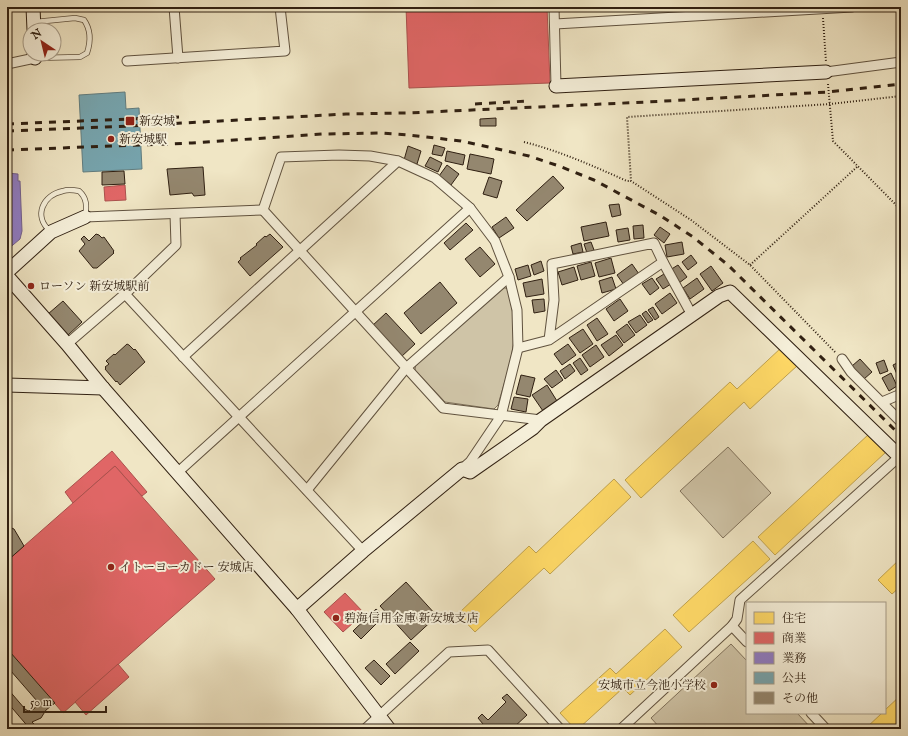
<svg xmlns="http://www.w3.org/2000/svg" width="908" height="736" viewBox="0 0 908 736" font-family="'IM FELL English','Noto Serif JP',serif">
<rect width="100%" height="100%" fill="#f0e6c5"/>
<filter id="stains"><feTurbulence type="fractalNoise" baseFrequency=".005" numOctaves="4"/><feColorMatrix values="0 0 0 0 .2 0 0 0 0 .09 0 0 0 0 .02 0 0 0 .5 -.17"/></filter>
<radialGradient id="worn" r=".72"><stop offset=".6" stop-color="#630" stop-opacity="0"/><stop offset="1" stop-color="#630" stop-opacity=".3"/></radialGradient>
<g fill="#cfc4a7" stroke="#80725c">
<path d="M502,287l6,2c3,15 7,31 6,46 -1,24 -10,48 -16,70l-4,4 -49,-7 -30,-32 1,-7z"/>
<path d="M728,447l43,46 -48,45 -43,-47z"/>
<path d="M731,644l16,17v52h50l15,16h-151l-10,-11z"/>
</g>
<g fill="#ffd966" stroke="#c1a24d">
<path d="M782,347l16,18 -48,44 -6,-7 -103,96 -16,-18 105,-98 7,7z"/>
<path d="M869,434l17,18 -111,103 -17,-18z"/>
<path d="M614,479l17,18 -81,77 -6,-6 -69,64 -17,-18 71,-68 7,7z"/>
<path d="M753,541l17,18 -81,73 -16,-17z"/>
<path d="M901,558v28l-9,8 -14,-14z"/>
<path d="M665,629l17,18 -52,48 -7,-7 -45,41h-3l-15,-16 50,-45 6,6z"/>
<path d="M901,695v28l-6,6h-30l17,-16h3v-3z"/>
</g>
<g fill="#e06666" stroke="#ab514d">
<path d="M406,7h141l3,76 -141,5z"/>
<path d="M125,185l1,15 -21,1 -1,-14z"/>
<path d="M112,451l35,41 -5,4 -27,-30 -42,37 -8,-11z"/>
<path d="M115,466l100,113 -152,134 -56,-64v-88z"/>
<path d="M345,593l19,20 -21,19 -19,-20z"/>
<path d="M118,664l11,13 -43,38 -11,-13z"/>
</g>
<path fill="#8e7cc3" stroke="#72608e" d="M7,173l11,1v7h2l2,50 -2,8 -13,11z"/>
<path fill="#76a5af" stroke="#617d80" d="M125,92l1,17 13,-1 3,61 -59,3 -4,-77z"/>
<g fill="#94876f" stroke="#302012">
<path d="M686,7h25v2l-25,2z"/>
<path d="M496,118v8h-16v-7z"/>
<path d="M434,145l11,3 -3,8 -10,-2z"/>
<path d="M408,146l13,5 -4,13 -13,-4z"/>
<path d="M447,151l18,4 -2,10 -18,-4z"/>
<path d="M470,154l24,5 -3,15 -24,-5z"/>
<path d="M430,157l12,6 -4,9 -13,-6z"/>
<path d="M447,165l12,9 -8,11 -12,-9z"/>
<path d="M203,167l2,28 -11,1 -2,-3 -22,2 -3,-26z"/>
<path d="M124,171l1,13 -23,1v-13z"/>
<path d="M553,176l11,12 -37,33 -11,-11z"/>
<path d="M489,177l13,4 -5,17 -14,-4z"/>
<path d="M619,204l2,11 -9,2 -3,-12z"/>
<path d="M506,217l8,11 -15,10 -7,-11z"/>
<path d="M606,222l3,14 -25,5 -3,-14z"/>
<path d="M466,223l7,7 -23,20 -6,-7z"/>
<path d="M643,225l1,13 -10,1 -1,-13z"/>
<path d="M660,227l10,7 -6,9 -10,-8z"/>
<path d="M628,228l2,12 -12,2 -2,-12z"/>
<path d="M96,234l3,1 3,3 2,-1 10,14 -1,1 1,1 -17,15h-4l-14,-17 6,-7 -4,-5 3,-3 5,5z"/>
<path d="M270,234l13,13 -33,29 -12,-14 3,-3 -1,-1 17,-13 -1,-1 9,-8 1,1z"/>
<path d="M591,242l3,8 -7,3 -3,-9z"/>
<path d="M682,242l2,12 -17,3 -2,-12z"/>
<path d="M581,243l2,9 -10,2 -2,-8z"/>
<path d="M480,247l15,17 -15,13 -15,-18z"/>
<path d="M691,255l6,8 -9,7 -6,-8z"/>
<path d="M611,258l4,15 -16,4 -4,-14z"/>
<path d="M541,261l3,10 -10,4 -3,-10z"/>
<path d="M591,262l4,14 -14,4 -4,-14z"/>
<path d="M632,264l7,10 -15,11 -7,-10z"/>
<path d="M528,265l3,11 -13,4 -3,-11z"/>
<path d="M678,265l9,12 -8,6 -9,-13z"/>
<path d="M711,266l12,17 -11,8 -12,-17z"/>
<path d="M574,267l4,13 -16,5 -4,-13z"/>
<path d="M664,274l7,10 -8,5 -7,-10z"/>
<path d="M612,277l4,12 -14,4 -3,-12z"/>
<path d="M652,278l7,10 -9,7 -8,-11z"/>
<path d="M697,278l7,11 -14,10 -7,-11z"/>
<path d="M542,279l2,15 -18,3 -3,-14z"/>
<path d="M440,282l17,21 -36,31 -17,-21z"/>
<path d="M670,293l7,10 -15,11 -7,-10z"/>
<path d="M544,299l1,12 -11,2 -2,-13z"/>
<path d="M620,299l8,12 -14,10 -8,-12z"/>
<path d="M63,301l19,21 -15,14 -19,-22z"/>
<path d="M653,307l6,10 -4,3 -7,-10z"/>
<path d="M646,311l7,9 -5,3 -6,-9z"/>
<path d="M386,313l29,31 -14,13 -29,-31z"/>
<path d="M640,315l7,10 -11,8 -8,-11z"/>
<path d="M597,318l11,16 -11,7 -10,-16z"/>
<path d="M627,324l8,11 -11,8 -8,-11z"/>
<path d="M583,329l10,15 -13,9 -11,-15z"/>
<path d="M616,335l7,10 -14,11 -8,-11z"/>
<path d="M127,344l2,1 5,5 1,-1 10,13 -25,23 -3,-4 -1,1 -11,-13 1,-1 -1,-1 4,-3 -3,-3 8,-7 1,1z"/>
<path d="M568,344l8,11 -14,10 -8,-11z"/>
<path d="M596,345l8,12 -14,10 -8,-12z"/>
<path d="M580,358l8,12 -7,5 -8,-12z"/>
<path d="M860,359l12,13 -8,7 -12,-13z"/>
<path d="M884,360l4,11 -8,3 -4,-11z"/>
<path d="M901,361v17l-2,1 -6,-14z"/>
<path d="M570,364l5,7 -10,8 -5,-8z"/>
<path d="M556,370l7,10 -11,8 -8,-9z"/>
<path d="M891,373l6,13 -8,5 -7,-13z"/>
<path d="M521,375l14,3 -5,19 -14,-3z"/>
<path d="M547,385l10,16 -14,10 -11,-16z"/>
<path d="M514,397l14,2 -2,13 -15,-3z"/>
<path d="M901,406v8l-4,-5z"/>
<path d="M7,526l7,3 10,17 -17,15v-14l2,-6 -2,-3z"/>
<path d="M406,582l31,34 -26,24 -31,-34z"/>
<path d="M376,609l8,7 -23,23 -8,-8z"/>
<path d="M410,642l9,9 -24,23 -9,-10z"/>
<path d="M10,652l45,51 -9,7 -5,8 -9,4 7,7h-9l-23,-27v-14l18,21 3,2 6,-2 2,-3 1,-5 -27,-31 -3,-1v-15z"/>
<path d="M374,660l16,16 -9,9 -16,-17z"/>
<path d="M507,694l20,21 -15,14h-34l5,-5 -5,-6 4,-4 6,6 18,-18 -4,-4z"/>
</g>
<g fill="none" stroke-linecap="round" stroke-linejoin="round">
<defs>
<g id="lane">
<path d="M35,22l40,-4 9,2c7,10 7,21 3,33l-7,4 -44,1"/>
<path d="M50,231c-17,-15 -7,-36 13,-40 5,-2 11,-1 16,0 8,7 8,15 6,26"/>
</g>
<g id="street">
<path d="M174,7l4,51"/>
<path d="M554,7l2,79"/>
<path d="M555,24l297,-17"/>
<path d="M127,61l158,-10 -5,-44"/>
<path d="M7,64l28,-6"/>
<path d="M826,72l75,-10"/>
<path d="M263,210l18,-53 58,-2 31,1 28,5 37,17 35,30 25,33 14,36 8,33 1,38 -17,68 -31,46 -8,7"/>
<path d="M263,210l180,198 98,12"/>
<path d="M85,217l178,-7"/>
<path d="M663,262l29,53"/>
<path d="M125,294l238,257"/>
<path d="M67,344l58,-50 51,-49 -1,-31"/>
<path d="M518,348l31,-8 114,-78 -9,-19 -102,21 2,36 -5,40"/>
<path d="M183,357l215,-196"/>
<path d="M842,359l9,13 50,50"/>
<path d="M882,402l19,-8"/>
<path d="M177,473l293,-265"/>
<path d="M307,490l99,-122 103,-91"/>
<path d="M732,626l15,16"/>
<path d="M811,713l15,16"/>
<path d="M365,729l84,-77 39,-2 72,79"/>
<path d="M621,729l111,-103 5,-7 3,-19 160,-144"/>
</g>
<g id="secondary">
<path d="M33,7l1,23"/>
<path d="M34,54l1,4"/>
<path d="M556,86l270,-14"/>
<path d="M7,272l44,-40 34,-15"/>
<path d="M7,276l60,68 36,44 194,221 92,120"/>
<path d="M7,385l96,3"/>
<path d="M297,609l66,-58 99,-82 8,3 63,-44 8,-8 178,-124 11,-4 171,166"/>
</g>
</defs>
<use href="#lane" stroke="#60523f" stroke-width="6"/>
<use href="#street" stroke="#60523f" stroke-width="11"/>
<use href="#secondary" stroke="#302012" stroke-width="15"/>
<g stroke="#302012" stroke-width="2" stroke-dasharray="1 2" stroke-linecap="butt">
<path d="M823,18l3,44"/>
<path d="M828,84l5,57 68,69"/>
<path d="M524,142c36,9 69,24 103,39h4"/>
<path d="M750,265l108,-99"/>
<path d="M835,352l-85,-87 -59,-45 -60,-39 -4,-64 203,-13 71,-8"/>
</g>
<use href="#lane" stroke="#f5efd9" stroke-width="4.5"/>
<use href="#street" stroke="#f5efd9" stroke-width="9"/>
<use href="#secondary" stroke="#f5efd9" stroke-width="13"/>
<g stroke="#302012" stroke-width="3" stroke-dasharray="7 7" stroke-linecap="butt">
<path d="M475,104l53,-3"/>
<path d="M7,124l172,-7"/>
<path d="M7,131l123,-5 216,-12 60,-1 241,-11 181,-10 73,-8"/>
<path d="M7,150l185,-7 131,-9 57,-1 29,2 52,6 68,15 30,10 35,14 67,36 32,21 35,28 173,171"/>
</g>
</g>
<g fill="#8f2418" stroke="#f5efd9" stroke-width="1.5">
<rect x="125" y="116" width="10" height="10" rx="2"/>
<circle cx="111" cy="139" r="4"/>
<circle cx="31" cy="286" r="4"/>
<circle cx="111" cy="567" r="4"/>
<circle cx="336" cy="618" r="4"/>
<circle cx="714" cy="685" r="4"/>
</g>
<g text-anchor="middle" stroke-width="4" stroke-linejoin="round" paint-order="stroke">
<g font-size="12" fill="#302012" stroke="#f5efd9" text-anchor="start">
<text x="139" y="125">新安城</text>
<text x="119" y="143">新安城駅</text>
<text x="39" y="290">ローソン 新安城駅前</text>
<text x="119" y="571">イトーヨーカドー 安城店</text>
<text x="344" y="622">碧海信用金庫 新安城支店</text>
<text x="706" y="689" text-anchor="end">安城市立今池小学校</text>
</g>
</g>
<rect width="908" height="736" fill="none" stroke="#f0e6c5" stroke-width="24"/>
<rect x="8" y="8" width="892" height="720" fill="none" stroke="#302012" stroke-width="2"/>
<rect x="12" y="12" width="884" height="712" fill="none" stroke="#302012"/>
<rect x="746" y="602" width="140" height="112" fill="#f5efd9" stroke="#a69c89"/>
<rect x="754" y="612" width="20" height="12" fill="#ffd966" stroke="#a69c89"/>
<text x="782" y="622" font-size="12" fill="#302012">住宅</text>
<rect x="754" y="632" width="20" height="12" fill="#e06666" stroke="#a69c89"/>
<text x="782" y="642" font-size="12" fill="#302012">商業</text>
<rect x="754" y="652" width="20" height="12" fill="#8e7cc3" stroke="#a69c89"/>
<text x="782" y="662" font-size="12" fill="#302012">業務</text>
<rect x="754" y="672" width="20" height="12" fill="#76a5af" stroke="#a69c89"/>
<text x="782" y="682" font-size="12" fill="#302012">公共</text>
<rect x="754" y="692" width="20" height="12" fill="#94876f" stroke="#a69c89"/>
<text x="782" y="702" font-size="12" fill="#302012">その他</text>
<g transform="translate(42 42) rotate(325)"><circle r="19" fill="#f5efd9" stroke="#a69c89"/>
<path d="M0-3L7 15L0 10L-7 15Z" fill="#8f2418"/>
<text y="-6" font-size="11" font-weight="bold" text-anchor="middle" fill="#302012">N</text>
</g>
<path d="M24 706v6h82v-6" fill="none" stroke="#302012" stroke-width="2"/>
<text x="30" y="706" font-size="12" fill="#302012" stroke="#f5efd9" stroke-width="3" paint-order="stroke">50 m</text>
<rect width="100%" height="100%" filter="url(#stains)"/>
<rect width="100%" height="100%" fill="url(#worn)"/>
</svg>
